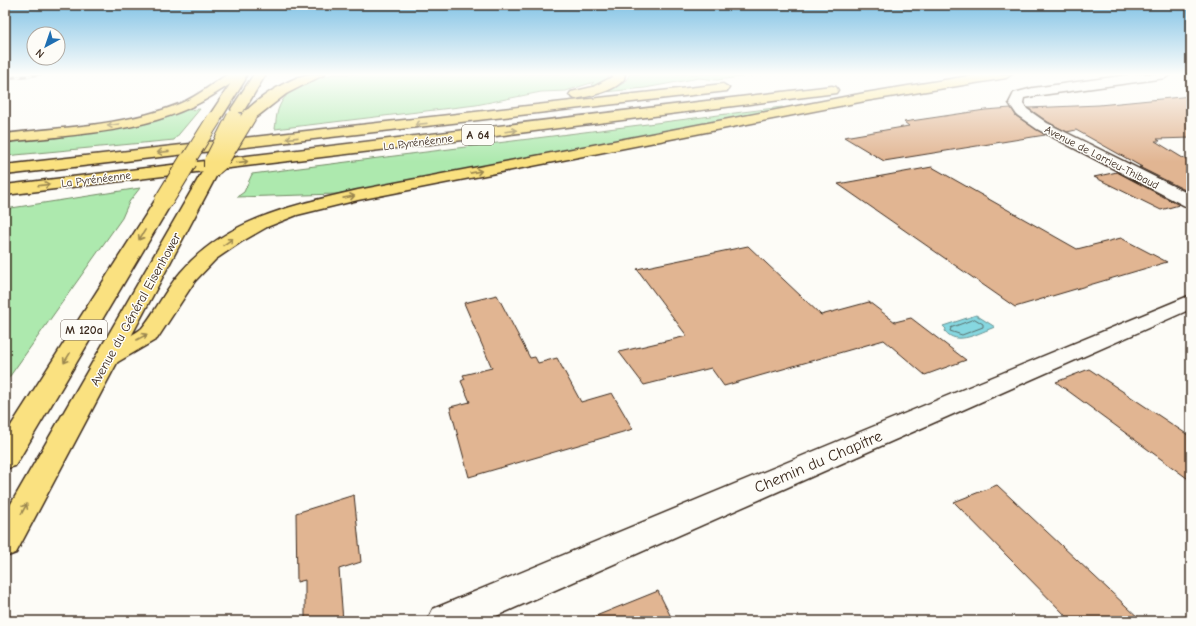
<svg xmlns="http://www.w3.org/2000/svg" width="1196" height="626" viewBox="0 0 1196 626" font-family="'Comic Neue',sans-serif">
<rect width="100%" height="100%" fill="#fdfcf7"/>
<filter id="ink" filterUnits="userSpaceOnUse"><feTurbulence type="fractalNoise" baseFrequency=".025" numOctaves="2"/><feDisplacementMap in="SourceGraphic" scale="8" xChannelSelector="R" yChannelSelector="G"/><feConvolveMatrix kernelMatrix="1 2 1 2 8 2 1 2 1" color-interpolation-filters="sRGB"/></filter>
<g filter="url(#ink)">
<g fill="#ade9ae" stroke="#748a66">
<path d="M334,74h277l-8,8 -9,4 -3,-1 3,-3 -28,9 -25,1 -65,13 -201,24c1,-6 1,-13 3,-19 7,-23 35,-31 56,-36z"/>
<path d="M630,74h134l-47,6 -18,-2 -54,10 -41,4 20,-9z"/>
<path d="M782,107l2,1 -447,86 -100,3 7,-5 8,-18z"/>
<path d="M200,109l-26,31 -169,16v-14l108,-13 73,-19z"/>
<path d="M140,188l-11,14 -7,16 -117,165v-174z"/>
</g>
<path fill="#86d7e0" stroke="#689292" d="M976,315l19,12c-15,5 -38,20 -50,4l1,-2 -3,-3z"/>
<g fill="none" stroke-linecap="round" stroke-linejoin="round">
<path stroke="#596f6c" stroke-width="1" d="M975,319l8,5v3l-21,8 -12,-4 1,-3z"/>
</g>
<g fill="#e1b592" stroke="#3b2a1e">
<path d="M1191,96v42l-34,1 3,2h-5l36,22v30l-52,-26h3l-66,-37 -9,2 -19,-10 -20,-14 71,-3z"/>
<path d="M1011,108l5,8 29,19 -161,26 -40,-24 65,-11 -5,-4 81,-12z"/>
<path d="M932,167l145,82 44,-11 46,24 -152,45 -177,-123z"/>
<path d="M1117,172l62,33 -18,5 -67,-33z"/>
<path d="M748,246l73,69 48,-13 26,20 16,-4 55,42 -41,15 -41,-35 -160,46 -13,-18 -67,17 -25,-33 68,-16 -50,-67z"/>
<path d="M497,295l33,63 5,-1 3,6 19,-5 24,44 31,-9 21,36 -164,48 -19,-70 20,-5 -9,-21 4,-2 -2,-4 29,-7 -28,-65z"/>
<path d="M1089,369l102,68v44l-135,-99z"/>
<path d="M997,485l145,136h-71l-117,-119z"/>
<path d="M354,495l7,67 -22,7 4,52h-38v-41l-8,2 -1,-69z"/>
<path d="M658,591l15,30h-87v-1z"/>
</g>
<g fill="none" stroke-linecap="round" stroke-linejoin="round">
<defs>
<g id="street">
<path d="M1135,74h36l-6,4 -131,18 -10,2 -1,5 4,6 20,14 144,72v12l-6,-1 -148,-77 -20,-14 -8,-12 5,-10 19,-5z"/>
<path d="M1191,295v14l-706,312h-58l6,-12z"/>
</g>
<g id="primary">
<path d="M234,74h12l-1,6 -26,42h-10l-2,-3 26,-39z"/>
<path d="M254,74h12l-23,38h-10l-2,-3z"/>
<path d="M213,162l6,2 2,3 -205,386 -11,4v-43l200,-347 2,-3z"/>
<path d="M163,197l6,1 3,4 -157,264 -10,3v-34l149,-233 3,-4z"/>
</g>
<g id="highway">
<path d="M228,74h16c-6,7 -16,11 -23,16 -62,43 -143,44 -216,52v-8c58,-7 119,-8 174,-30 18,-7 33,-20 49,-30z"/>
<path d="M325,74l-39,20 -32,25h-10l-2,-3c11,-15 45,-37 64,-41 5,-2 13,-1 19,-1z"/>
<path d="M613,74h12l-1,5c-10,13 -34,17 -49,20l-6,-4 2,-3 22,-5 19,-10z"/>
<path d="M981,74h31l-6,4 -141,23 -507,99 -61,15 -30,12 -26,15 -25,17 -21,22 -38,58 -41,24 -8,2 -8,-2 -4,-6 4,-6c9,-5 35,-16 42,-23 14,-17 23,-38 38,-55 45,-54 114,-68 178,-83l507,-97z"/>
<path d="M723,84l6,4 -2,3 -722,84v-10z"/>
<path d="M832,86l4,1 2,3 -2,3 -348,44 -483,58v-10z"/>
</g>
</defs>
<use href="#street" stroke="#3b2a1e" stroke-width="3"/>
<use href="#primary" stroke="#3b2a1e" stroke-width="3"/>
<use href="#highway" stroke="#3b2a1e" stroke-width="3"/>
<use href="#street" fill="#fdfcf7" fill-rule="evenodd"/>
<use href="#primary" fill="#fae180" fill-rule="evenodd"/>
<use href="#highway" fill="#fae180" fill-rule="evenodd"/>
<defs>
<path id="rail" d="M5,78l39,-4"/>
</defs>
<use href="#rail" stroke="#3b2a1e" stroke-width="3"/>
<use href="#rail" stroke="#fdfcf7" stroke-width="2" stroke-dasharray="5.5" stroke-linecap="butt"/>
<defs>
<g id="primary-bridge-far1">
<path d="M187,162l27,-43"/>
<path d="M213,162v-4l21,-41"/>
</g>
<g id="primary-bridge">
<path d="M213,161v6"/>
<path d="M163,202l25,-41"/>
</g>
<path id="highway-bridge-far1" d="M219,162l4,-3 26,-43"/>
<path id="highway-bridge" d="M213,167l7,-6"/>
</defs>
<use href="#primary-bridge-far1" stroke="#3b2a1e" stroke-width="16" stroke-linecap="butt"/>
<use href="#primary-bridge" stroke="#3b2a1e" stroke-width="20" stroke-linecap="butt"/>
<use href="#highway-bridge-far1" stroke="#3b2a1e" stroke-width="16" stroke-linecap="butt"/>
<use href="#highway-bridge" stroke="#3b2a1e" stroke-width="20" stroke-linecap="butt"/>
<use href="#primary-bridge-far1" stroke="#fae180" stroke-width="14"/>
<use href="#primary-bridge" stroke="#fae180" stroke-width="18"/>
<use href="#highway-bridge-far1" stroke="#fae180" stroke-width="14"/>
<use href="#highway-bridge" stroke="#fae180" stroke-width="18"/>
</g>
<defs><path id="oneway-shaft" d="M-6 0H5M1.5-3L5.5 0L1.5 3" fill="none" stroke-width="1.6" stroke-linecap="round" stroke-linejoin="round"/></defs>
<g stroke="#9a864f">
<use href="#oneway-shaft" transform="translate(421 124) rotate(174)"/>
<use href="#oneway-shaft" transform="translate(113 125) rotate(171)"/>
<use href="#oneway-shaft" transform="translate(511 131) rotate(-7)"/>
<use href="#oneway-shaft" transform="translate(292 138) rotate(174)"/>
<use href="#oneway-shaft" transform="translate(163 152) rotate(174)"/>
<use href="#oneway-shaft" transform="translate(242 162) rotate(-7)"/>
<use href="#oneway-shaft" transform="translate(476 172) rotate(-11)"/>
<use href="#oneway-shaft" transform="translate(44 185) rotate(-7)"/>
<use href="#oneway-shaft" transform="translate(349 197) rotate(-11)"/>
<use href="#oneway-shaft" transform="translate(142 235) rotate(122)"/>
<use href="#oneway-shaft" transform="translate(228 242) rotate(-35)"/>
<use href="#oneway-shaft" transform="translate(142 337) rotate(-29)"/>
<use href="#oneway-shaft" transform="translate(67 358) rotate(122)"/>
<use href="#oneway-shaft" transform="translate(24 509) rotate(-61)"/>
</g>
</g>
<linearGradient id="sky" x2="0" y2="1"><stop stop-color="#81c2e5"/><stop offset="0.46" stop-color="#fefefb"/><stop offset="1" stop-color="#fefefb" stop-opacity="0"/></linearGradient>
<rect width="1196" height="162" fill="url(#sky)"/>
<g text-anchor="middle" stroke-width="3" stroke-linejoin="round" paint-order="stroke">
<g font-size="11" fill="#3b2a1e" stroke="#fdfcf7">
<text transform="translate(418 142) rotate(-7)" y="4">La Pyrénéenne</text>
<text transform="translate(1102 157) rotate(27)" y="4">Avenue de Larrieu-Thibaud</text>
<text transform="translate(96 179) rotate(-7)" y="4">La Pyrénéenne</text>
</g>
<g fill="#fdfcf7" stroke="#75695f" stroke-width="1">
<rect x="462" y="125" width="32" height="20" rx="3"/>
<rect x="61" y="320" width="46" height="20" rx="3"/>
</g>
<g font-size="12" font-weight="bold" fill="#3b2a1e">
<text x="478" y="139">A 64</text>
<text x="84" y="334">M 120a</text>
</g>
<g font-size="13" fill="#3b2a1e" stroke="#fdfcf7">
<text transform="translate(135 309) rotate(-61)" y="5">Avenue du Général Eisenhower</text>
</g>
<g font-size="16" fill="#3b2a1e" stroke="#fdfcf7">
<text transform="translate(818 461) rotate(-23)" y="6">Chemin du Chapitre</text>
</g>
</g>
<rect width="1196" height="626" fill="none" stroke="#fdfcf7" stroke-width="20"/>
<rect x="10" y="10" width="1176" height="606" fill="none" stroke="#3b2a1e" stroke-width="1.5" filter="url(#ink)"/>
<g transform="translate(46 46) rotate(220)"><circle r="19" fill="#fdfcf7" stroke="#afa8a0"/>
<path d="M0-3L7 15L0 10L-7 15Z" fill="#1f6fb2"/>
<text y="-6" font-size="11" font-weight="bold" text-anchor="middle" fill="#3b2a1e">N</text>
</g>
</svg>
